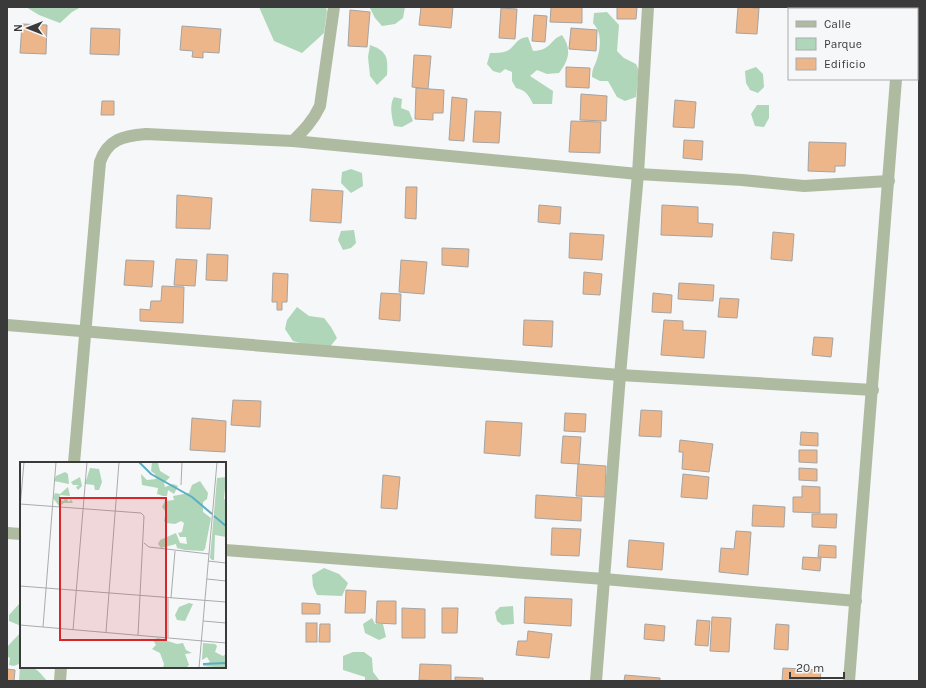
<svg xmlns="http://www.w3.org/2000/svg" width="926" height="688" viewBox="0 0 926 688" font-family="Karla,sans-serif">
<rect width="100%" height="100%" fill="#f5f7f9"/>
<g fill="#afd6b8">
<path d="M26,7h55l-9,5 -12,11 -21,-8z"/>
<path d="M259,7h67l1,5 -3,21 -22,20 -28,-12z"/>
<path d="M368,7h37l-2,11 -8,6 -13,2 -7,-8 -5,-10z"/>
<path d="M607,12l12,13 -2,26 7,7 12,6 3,7 -3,26 -11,4 -8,-4 -9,-16h-8l-8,-4c0,-9 3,-11 5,-18 4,-12 5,-27 -4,-36l1,-10z"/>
<path d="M562,35c10,14 7,25 -3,38l-12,1 -10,-4 -7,6 23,15 -1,13h-19c-4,-8 -7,-14 -17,-16l-4,-7v-9l-7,-3 -5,4 -7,-2 -6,-7 3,-11c6,0 12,0 17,-2 8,-4 10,-14 21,-14l5,14c19,-1 15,-10 29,-16z"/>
<path d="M370,45c17,6 18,12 17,30l-10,10 -7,-9 -2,-19z"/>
<path d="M756,67l7,7 1,13 -6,6 -8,-3 -4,-7 -1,-12z"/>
<path d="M394,97l8,2 -1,9 8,3 4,10 -11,6 -8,-1c-2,-8 -5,-21 0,-29z"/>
<path d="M757,105h12v13l-5,9 -9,-1 -4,-12z"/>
<path d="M351,169l11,4 1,13 -12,7 -10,-10 1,-11z"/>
<path d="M354,230l2,13 -5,5 -8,2 -5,-10 3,-9z"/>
<path d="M297,307l12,9 15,2 7,9 6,11 -8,10 -22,-3 -14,-4 -8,-12 2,-9z"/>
<path d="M324,568l15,6 9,9 -6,13 -25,-1 -4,-9 -1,-11z"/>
<path d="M19,604h2v22l-12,-5v-6z"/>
<path d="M513,606l1,18 -12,1 -5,-4 -2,-9 5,-5z"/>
<path d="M372,618l3,6h8l3,13 -7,3 -14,-7 -2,-9z"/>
<path d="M21,632v31l-7,3 -5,-1 1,-7 -3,-2v-9z"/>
<path d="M353,652h11l8,6 1,14 7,9h-15v-4l-22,-7v-14z"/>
<path d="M20,665h1v2c15,0 16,2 26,14h-28z"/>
</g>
<g fill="#edb68a" stroke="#a5a3a2">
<path d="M421,7h32l-2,21 -32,-3z"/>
<path d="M551,7h31v16l-32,-1z"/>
<path d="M617,7h20l-1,12h-19z"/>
<path d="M738,7l21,1 -2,26 -21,-1z"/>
<path d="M501,8l16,1 -2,30 -16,-1z"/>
<path d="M350,10l20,2 -3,35 -19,-1z"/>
<path d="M534,15l13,1 -2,26 -13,-1z"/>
<path d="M22,24l25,1 -1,29 -26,-1z"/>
<path d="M182,26l39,3 -2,24 -16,-1v6l-11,-1 1,-6 -13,-1z"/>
<path d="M91,28l29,1 -1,26 -29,-1z"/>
<path d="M571,28l26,2 -1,21 -27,-2z"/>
<path d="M414,55l17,1 -3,33 -16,-2z"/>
<path d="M566,67l24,1 -1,20 -23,-1z"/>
<path d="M416,88l28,2 -1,23h-10v7l-18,-1z"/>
<path d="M581,94l26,2 -1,25 -26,-1z"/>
<path d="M452,97l15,2 -3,42 -15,-1z"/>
<path d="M675,100l21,2 -2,26 -21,-1z"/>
<path d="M102,101h12v14h-13z"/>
<path d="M475,111l26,1 -2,31 -26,-1z"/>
<path d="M571,121l30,1 -1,31 -31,-1z"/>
<path d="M684,140l19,1 -1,19 -19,-2z"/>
<path d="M809,142l37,1 -1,23h-10v6l-27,-1z"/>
<path d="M406,187h11l-1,32 -11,-1z"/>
<path d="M312,189l31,2 -2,32 -31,-2z"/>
<path d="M177,195l35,3 -2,31 -34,-1z"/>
<path d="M539,205l22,2 -1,17 -22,-2z"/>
<path d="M662,205l36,2v16l15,1 -1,13 -51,-2z"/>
<path d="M773,232l21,2 -2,27 -21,-2z"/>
<path d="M570,233l34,2 -2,25 -33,-2z"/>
<path d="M442,248l27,1 -1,18 -26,-2z"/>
<path d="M207,254l21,1 -1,26 -21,-1z"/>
<path d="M176,259l21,1 -2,26 -21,-1z"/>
<path d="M126,260l28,1 -2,26 -28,-2z"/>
<path d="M401,260l26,2 -3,32 -25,-2z"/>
<path d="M584,272l18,2 -2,21 -17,-1z"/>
<path d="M273,273l15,1 -1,28h-5v8h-5v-8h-5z"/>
<path d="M679,283l35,2 -1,16 -35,-2z"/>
<path d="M162,286l22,1 -1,36 -43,-2v-12l10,1 1,-9h10z"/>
<path d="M381,293l20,1 -1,27 -21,-2z"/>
<path d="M653,293l19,2 -1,18 -19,-1z"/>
<path d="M720,298l19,1 -2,19 -19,-1z"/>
<path d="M524,320l29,1 -1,26 -29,-2z"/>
<path d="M664,320l19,1v9l23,1 -2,27 -43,-3z"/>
<path d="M814,337l19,1 -2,19 -19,-2z"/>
<path d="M233,400l28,1 -1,26 -29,-2z"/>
<path d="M641,410l21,1 -1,26 -22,-1z"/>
<path d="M565,413l21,1 -1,18 -21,-1z"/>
<path d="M192,418l34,3 -1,31 -35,-2z"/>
<path d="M486,421l36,2 -2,33 -36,-3z"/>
<path d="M801,432l17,1v13l-18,-1z"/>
<path d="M563,436l18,1 -2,27 -18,-1z"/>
<path d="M680,440l33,4 -4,28 -27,-3 1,-17h-4z"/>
<path d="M799,450h18v13l-18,-1z"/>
<path d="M578,464l28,2 -1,31 -29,-1z"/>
<path d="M799,468l18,1v12l-18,-1z"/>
<path d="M683,474l26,3 -2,22 -26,-2z"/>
<path d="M383,475l17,2 -3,32 -16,-1z"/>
<path d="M802,486l18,1v26l-27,-1v-15h9z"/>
<path d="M536,495l46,3 -1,23 -46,-3z"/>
<path d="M753,505l32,2 -1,20 -32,-1z"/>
<path d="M812,514h25l-1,14 -24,-1z"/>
<path d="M552,528l29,1 -2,27 -28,-1z"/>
<path d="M736,531l15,1 -3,43 -29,-3 2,-24 13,1z"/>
<path d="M629,540l35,3 -2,27 -35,-3z"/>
<path d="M819,545l17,1v12l-18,-1z"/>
<path d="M803,557l18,1 -1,13 -18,-2z"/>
<path d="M346,590l20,1 -1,22h-20z"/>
<path d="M525,597l47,2 -1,27 -47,-3z"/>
<path d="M377,601h19v23l-20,-1z"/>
<path d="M302,603l18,1v10h-18z"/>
<path d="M402,608l23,1v29h-23z"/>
<path d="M442,608h16l-1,25h-15z"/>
<path d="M712,617l19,1 -2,34 -19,-1z"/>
<path d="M697,620l13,1 -2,25 -13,-1z"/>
<rect x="306" y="623" width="11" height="19"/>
<path d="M320,624h10v18h-11z"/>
<path d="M645,624l20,2 -1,15 -20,-2z"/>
<path d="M776,624l13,1 -1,25 -14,-1z"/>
<path d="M528,631l24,3 -3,24 -33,-3 2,-14h9z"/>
<path d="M420,664l31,1v16l-32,-1z"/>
<path d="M783,668l38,2 -1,11h-38z"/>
<path d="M7,669l8,1 -1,11h-7z"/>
<path d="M625,675l35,3v3h-36z"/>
<path d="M455,677l28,1v3h-28z"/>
</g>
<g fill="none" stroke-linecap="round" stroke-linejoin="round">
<g stroke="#aebba1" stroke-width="12">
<path d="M901,9v-2"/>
<path d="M293,141c11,-11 20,-20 27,-35l14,-99"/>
<path d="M7,325l613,50 253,15"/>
<path d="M74,463l26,-301c8,-23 23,-26 46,-28l147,7 345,33 104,6 62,6 85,-5"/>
<path d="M7,533l14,1"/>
<path d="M225,550l379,29 252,22"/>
<path d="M60,681l1,-14"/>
<path d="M596,681l24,-306 18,-201 10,-167"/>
<path d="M849,681l47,-602"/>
</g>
</g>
<g transform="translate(20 462)">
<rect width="206" height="206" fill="#f5f7f9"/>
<path d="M132,0l6,1 2,8 10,6 -6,6 1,4 8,-3 5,2 -4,8 -6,-4 -1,6h-4l-6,-2 1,-6 -16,-3 -1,-11 6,6 9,-1 -1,-5 -4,-3zM70,6l9,1 3,13 -3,8h-4l-1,-5 -9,-1zM45,10l3,2 1,10 -15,-3 2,-5zM60,15l2,9 -4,4 -2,-3 3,-2h-6l-2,-3zM206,15l-2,22 2,1v37l-11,-2 -1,25 10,1 -12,-1 -2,-2 7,-80zM180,19l8,12 -1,6 -4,3v10l8,6 -6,31 -2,2 -18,-1 -8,-2 -1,-4 -15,4 -3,-4 2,-4 16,-7 4,10 7,1 -1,-7h-6l-2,-4 4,-1 2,-9 -3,-2 -6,3 -9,-1 -2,-2 2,-9 -4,-5 3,-6 9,-1 -1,-4 16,-3 3,-8zM48,25l2,9 -10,-1v5l3,1 3,-3 3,4 2,-3 2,4h-9l-5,3 -6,-8 2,-5 5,1zM169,141l4,1 -8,17 -8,-1 -2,-5 4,-8zM138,176l19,6 6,-1 3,7 6,3 -7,1 4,11 -3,3h-23l1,-4 -4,-11 -8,-4 4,-4 -3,-5zM183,181l12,1 2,2 -2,6 8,4 3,-2v14l-24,-2 8,-4 -3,-5 -5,3z" fill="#afd6b8"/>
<path fill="none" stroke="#5baec4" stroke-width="2" d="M119,0l12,12 41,23 20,17M194,54l12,10M183,202l23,-1"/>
<path fill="none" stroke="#aaabad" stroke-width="1" d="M161,23l1,-23M0,42l121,9 3,3 -6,119M0,46l4,-46M124,81l5,4 60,7M188,99l18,2M187,117l19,2M0,124l206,16M148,136v39M151,136l4,-47M183,159l23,2M0,163l206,18M23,165l13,-165M53,168l14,-168M86,170l13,-170M179,206l18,-206"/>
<path fill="#d62828" fill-opacity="0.15" stroke="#d62828" stroke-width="2" d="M40,36h106v142h-106z"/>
<rect width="206" height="206" fill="none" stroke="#3a3a3b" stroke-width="2"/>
</g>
<rect width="926" height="688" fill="none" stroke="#3a3a3b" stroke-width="16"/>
<rect x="788" y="8" width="130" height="72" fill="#f5f7f9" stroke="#aaabad"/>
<rect x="796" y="21" width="20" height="6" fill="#aebba1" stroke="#aaabad"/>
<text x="824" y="28" font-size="12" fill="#3a3a3b">Calle</text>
<rect x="796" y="38" width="20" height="12" fill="#afd6b8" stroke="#aaabad"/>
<text x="824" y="48" font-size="12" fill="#3a3a3b">Parque</text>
<rect x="796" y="58" width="20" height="12" fill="#edb68a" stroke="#aaabad"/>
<text x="824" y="68" font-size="12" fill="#3a3a3b">Edificio</text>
<g transform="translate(28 28) rotate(270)" stroke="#f5f7f9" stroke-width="3" paint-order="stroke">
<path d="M0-3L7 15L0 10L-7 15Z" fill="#3a3a3b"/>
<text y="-6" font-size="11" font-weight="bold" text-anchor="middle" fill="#3a3a3b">N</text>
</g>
<path d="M790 672v6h54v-6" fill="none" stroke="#3a3a3b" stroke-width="2"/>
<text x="796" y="672" font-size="12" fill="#3a3a3b" stroke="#f5f7f9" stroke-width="3" paint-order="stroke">20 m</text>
</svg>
